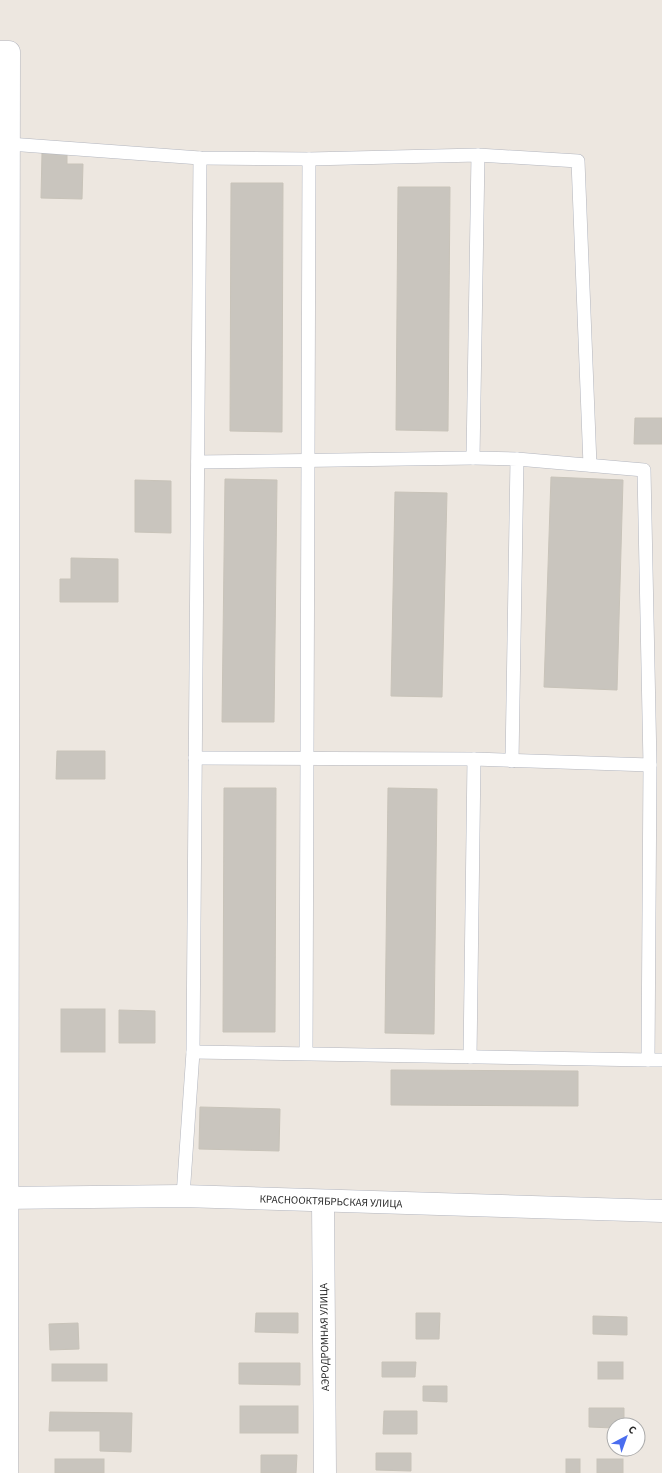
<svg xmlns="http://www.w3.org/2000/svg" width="662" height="1473" viewBox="0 0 662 1473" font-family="'Source Sans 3',sans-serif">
<rect width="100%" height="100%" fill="#ede7e0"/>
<g fill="#c9c5be" stroke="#c8c3b9">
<path d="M42,153h25v11h16l-1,35 -41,-1z"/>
<path d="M231,183h52l-1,249 -52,-1z"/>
<path d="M398,187h52l-2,244 -52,-1z"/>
<path d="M635,418h27v26h-28z"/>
<path d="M551,477l72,3 -6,210 -73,-3z"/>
<path d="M225,479l52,1 -3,242h-52z"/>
<path d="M135,480l36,1v52l-36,-1z"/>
<path d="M395,492l52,1 -5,204 -51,-1z"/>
<path d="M71,558l47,1v43h-58v-23h11z"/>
<path d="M57,751h48v28h-49z"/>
<path d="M224,788h52l-1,244h-52z"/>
<path d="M388,788l49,1 -3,245 -49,-1z"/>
<rect x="61" y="1009" width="44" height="43"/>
<path d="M119,1010l36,1v32h-36z"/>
<path d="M391,1070l187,1v35l-187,-1z"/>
<path d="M200,1107l80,2 -1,42 -80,-2z"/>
<path d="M256,1313h42v20l-43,-1z"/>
<path d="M416,1313h24l-1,26h-23z"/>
<path d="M593,1316l34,1v18l-34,-1z"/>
<path d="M78,1323l1,26 -29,1 -1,-26z"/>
<path d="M382,1362h34l-1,15h-33z"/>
<rect x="598" y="1362" width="25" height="17"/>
<path d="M239,1363h61v22l-61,-1z"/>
<rect x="52" y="1364" width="55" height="17"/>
<path d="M423,1386h24v16l-24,-1z"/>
<rect x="240" y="1406" width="58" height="27"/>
<path d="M589,1408h35v17h-10v3l-25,-1z"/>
<path d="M384,1411h33v23h-34z"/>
<path d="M50,1412l82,1 -1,39 -31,-1v-20h-51z"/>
<path d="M376,1453h35v18l-35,-1z"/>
<path d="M261,1455h36l-1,18h-35z"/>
<rect x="55" y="1459" width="49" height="14"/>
<rect x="566" y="1459" width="14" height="14"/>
<rect x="597" y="1459" width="26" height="14"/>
</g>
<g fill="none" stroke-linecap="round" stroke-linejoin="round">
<defs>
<g id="service">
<path d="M9,144l191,14 109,1 169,-4 100,6 12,304"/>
<path d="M478,155l-5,303 44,1 -5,302"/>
<path d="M517,459l127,11 6,295 -2,295h14"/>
<path d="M198,462l275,-4"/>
<path d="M195,758l279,1 176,6"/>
<path d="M193,1052l455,8"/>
<path d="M306,1053l3,-894"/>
<path d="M470,1057l4,-298"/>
<path d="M183,1196l10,-144 7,-894"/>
</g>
<g id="minor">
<path d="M0,52h9l-2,1421"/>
<path d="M0,1198l183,-2 479,15"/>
<path d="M323,1201l2,272"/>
</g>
</defs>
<use href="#service" stroke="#b3b6bf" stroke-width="14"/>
<use href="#minor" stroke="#b3b6bf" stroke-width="23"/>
<use href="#service" stroke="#fff" stroke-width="13"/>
<use href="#minor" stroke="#fff" stroke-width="22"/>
</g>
<g text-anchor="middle" stroke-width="3.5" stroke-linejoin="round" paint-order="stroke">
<g font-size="11" fill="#2c2c2c" stroke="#fff">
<text transform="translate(331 1201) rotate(2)" y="4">КРАСНООКТЯБРЬСКАЯ УЛИЦА</text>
<text transform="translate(324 1337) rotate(-91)" y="4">АЭРОДРОМНАЯ УЛИЦА</text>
</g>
</g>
<g transform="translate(626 1437) rotate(41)"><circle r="19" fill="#ffffff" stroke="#ababab"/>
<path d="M0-3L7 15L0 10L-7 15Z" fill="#4a6def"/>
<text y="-6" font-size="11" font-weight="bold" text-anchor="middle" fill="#2c2c2c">С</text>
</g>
</svg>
